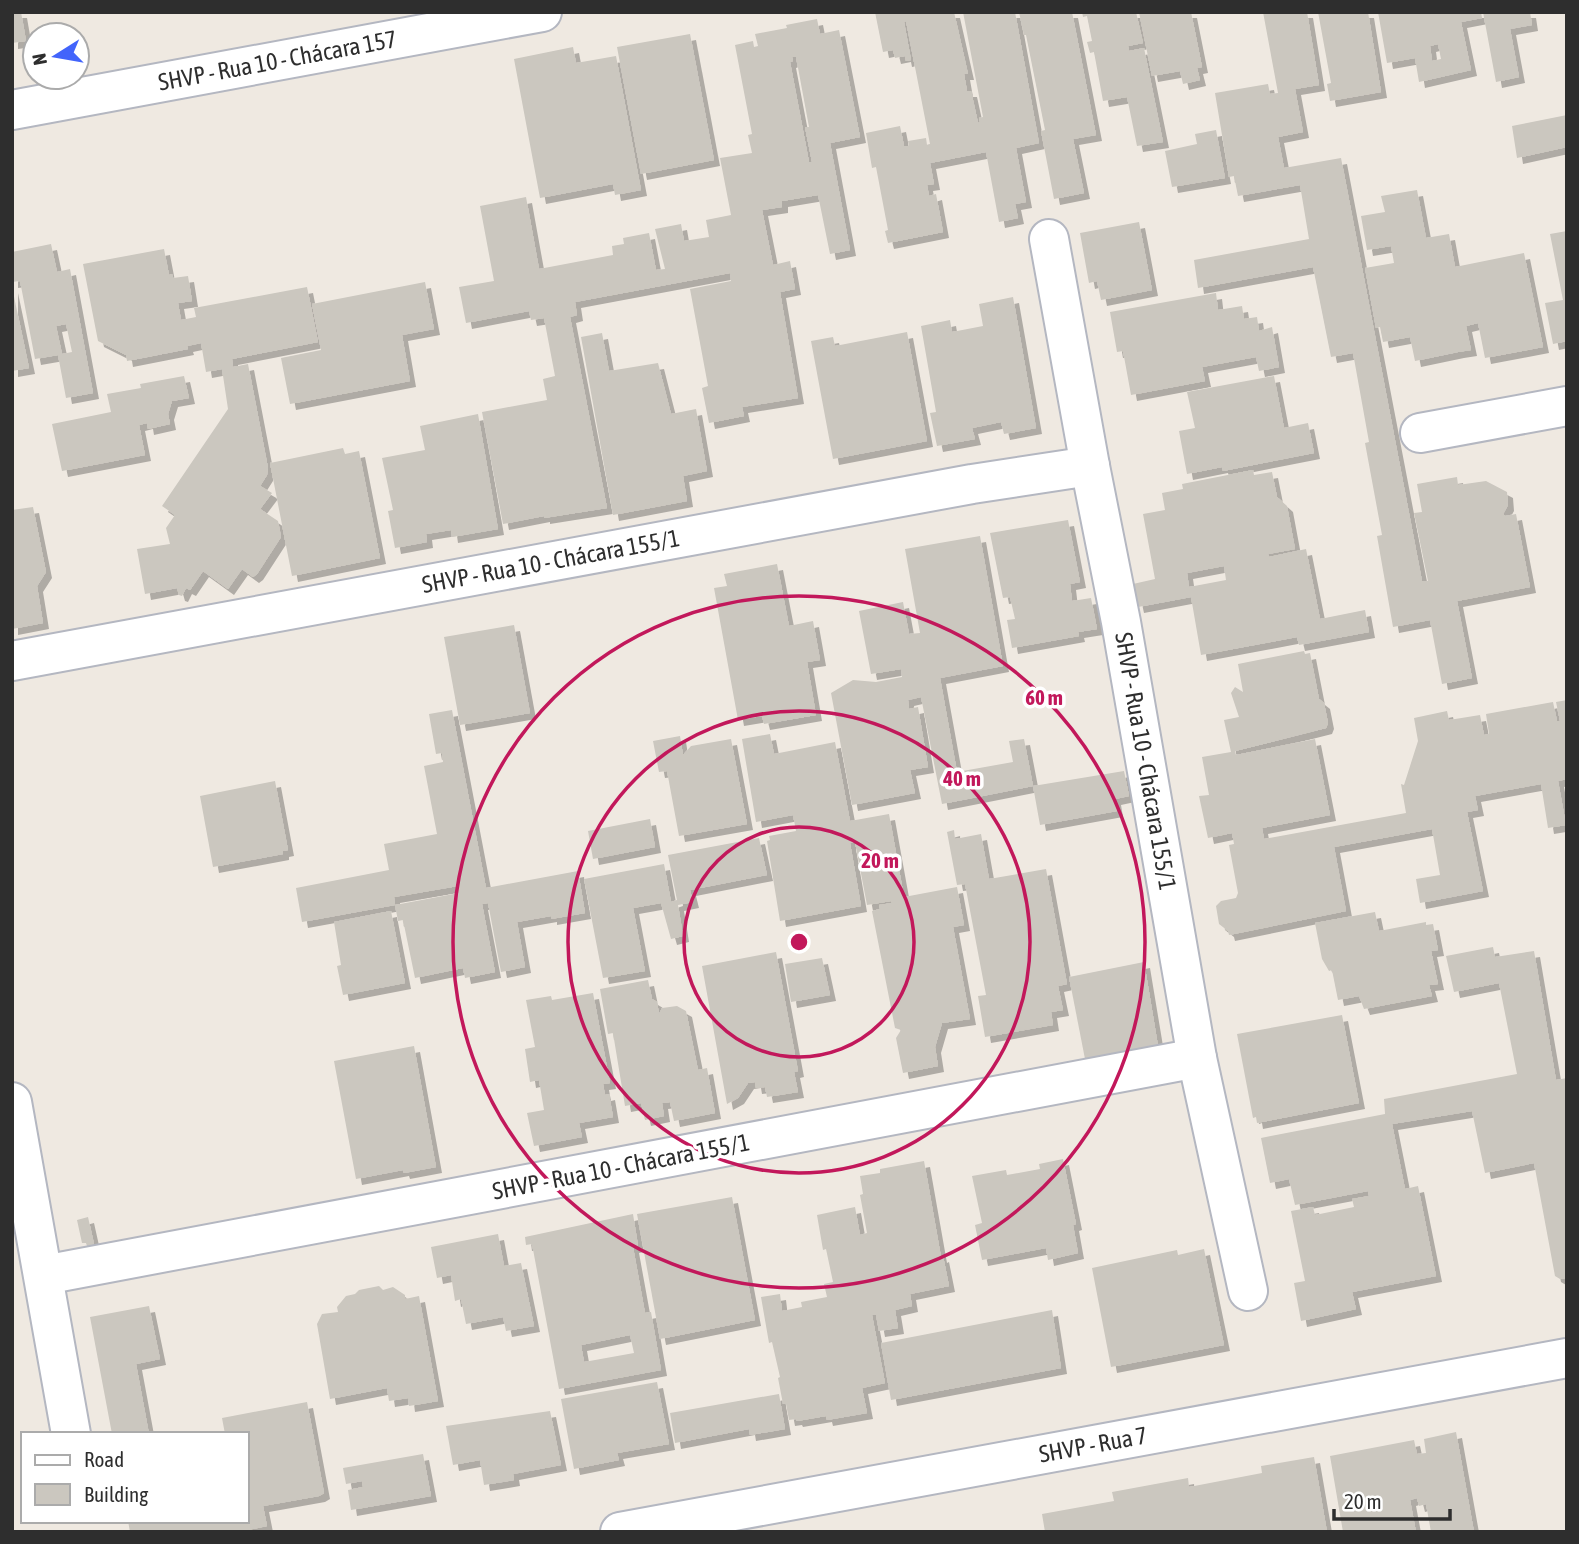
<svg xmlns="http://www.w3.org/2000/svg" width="1579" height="1544" viewBox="0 0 1579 1544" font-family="'Asap Condensed',sans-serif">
<defs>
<filter id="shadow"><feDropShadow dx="6" dy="6" stdDeviation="0" flood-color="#0004"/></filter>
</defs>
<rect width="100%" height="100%" fill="#efe9e1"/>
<g fill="#cbc7bf" fill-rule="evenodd" filter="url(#shadow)">
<path d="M12,12h9l5,29 -14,2z"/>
<path d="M875,12h79l14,62h-4l3,17h4l7,32 2,-1 -1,-4 4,-1 -20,-105h52l24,131 -23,5 10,54 -11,2 3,14 -19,4 -13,-70 -56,11 4,21 -7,1 2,11 7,-2 7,38 -55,11 -3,-12 3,-1 -12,-63 -4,1 -6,-35 34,-7 4,20h5l-1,-5 18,-3 1,7 3,-1 -24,-123 -2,1 7,38 -5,1 -1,-5 -10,2 -2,-8 -10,2z"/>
<path d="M1019,12h53l24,123 -23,4 11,54 -30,6 -13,-68 4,-1 -19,-95h-2z"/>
<path d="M1082,12h54l7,31 -15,3 1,5 15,-3 19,94 -26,4 -10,-49 -24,4 -9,-49 -4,1 -3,-11 5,-1 -5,-25 -4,1z"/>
<path d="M1139,12h52l11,55 -5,1 3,12 -17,4 -3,-13 -28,5z"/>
<path d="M1263,12h44l12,73 -24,4 8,43 -25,5 6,31 57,-10 81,423h6l-14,-68 8,-1 -5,-28 40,-7 1,8 28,-4 21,11 1,13 -5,9 2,2 11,-2 14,73 -73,14 15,77 -30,6 -12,-64 -37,7 -16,-91 5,-1 -17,-92 4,-1 -16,-89 -22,4 -18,-90 -115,21 -4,-28 115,-21 -9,-54 -62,11 -4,-20 -5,1 -14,-84 53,-9 2,10 8,-1z"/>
<path d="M1318,12h50l13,80 -51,9 -3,-17 4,-1z"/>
<path d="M1378,12h103l1,6 -21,4 10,48 -52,12 -4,-24 -28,5zM1438,44l3,15 -9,2 -2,-15z"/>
<path d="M1483,12h47l2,13 -22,4 9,48 -23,5z"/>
<path d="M817,19l3,15 19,-4 21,107 -30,6 20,107 -20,4 -12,-59 -36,6v6l-20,3 11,55 17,-4 5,28 -15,3 18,106 -56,9 2,9 -35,7 -7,-35 6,-2 -18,-97 41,-8 -1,-8 -155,29 2,13 -7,2 37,191 -63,10v-2l-41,8 -21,-112 65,-12 -4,-21 12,-3 -11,-58 -13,2 -2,-9 -63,12 -7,-36 35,-6 -14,-75 46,-9 13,72 74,-14 -1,-9 12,-2 -1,-6 26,-5 7,37 9,-1 -10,-40 26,-5 3,17 25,-4 -3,-17 25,-5 -11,-57 32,-5 -4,-18 4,-1 -17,-89 18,-4 1,6 4,-1 -3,-12 32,-6 -1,-3zM792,57h4l13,70h-4l7,35h-3l-19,-100 3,-1z"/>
<path d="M690,34l24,126 -73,14 -24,-127z"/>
<path d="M573,47l3,16 40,-7 25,134 -26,5 -2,-11 -73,14 -26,-139z"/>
<path d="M1567,115v32l-50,11 -5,-32z"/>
<path d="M1216,130l9,48 -53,9 -7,-36 32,-7 -2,-10z"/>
<path d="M1417,190l9,48 23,-4 6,33 69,-14 19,94 -58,11 -7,-35 -12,3 5,24 -13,2 -43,9 -5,-24 -27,5 -3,-15 -4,1 -11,-60 29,-5 -3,-17 -24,4 -6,-34 24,-4 -4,-16z"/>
<path d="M1139,222l13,68 -51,10 -4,-19 -8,2 -9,-50z"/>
<path d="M1567,231v110l-14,3 -8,-41 18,-3 -13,-66z"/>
<path d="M51,244l6,28 13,-3 23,124 -27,5 -8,-43 -23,4 -15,-78 -8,1v-30zM66,324l6,28 -10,2 -6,-28z"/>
<path d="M164,249l5,26 3,-1 1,4 15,-2 4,25 -14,2 3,17 15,-3 -2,-9 113,-21 11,55 -86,17 1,8 15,-3 20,104 -1,7 -7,11 12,7 -12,16 18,12 3,16 -24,37 -4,3 -11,-8 -14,20 -25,-18 -13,19 -4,-2 -4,8 -3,-1 -2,-7 -32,6 -8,-45 33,-5 -4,-16 9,-13 -13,-9 66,-97 -6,-40 -16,3 -5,-29 -14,3 1,3 -61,12 -1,-6 -28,-14 -15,-77z"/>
<path d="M425,282l9,47 -32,6 8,46 -120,23 -9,-46 40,-8 -9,-46z"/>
<path d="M12,287l17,81 -17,3z"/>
<path d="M1216,293l2,17 24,-4 2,13 13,-2 2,14 13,-4 7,40 -20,4 -3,-14 -54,10 3,14 -74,14 -8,-44 -6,1 -7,-40z"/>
<path d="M1013,297l23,131 -32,6 -3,-12 -29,6 3,11 -38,7 -7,-33 6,-1 -15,-86 29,-6 2,12 31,-6 -4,-22z"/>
<path d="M907,332l20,109 -94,18 -22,-118 22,-4 2,9z"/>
<path d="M602,333l7,38 49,-8 13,51 25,-5 11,62 -24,5 4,25 -74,14 -32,-178z"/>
<path d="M184,376l5,22 -17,3 -4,13 2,10 -22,5 -1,-6 -8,2 6,30 -83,16 -10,-47 59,-12 -4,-18 34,-6 -1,-4z"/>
<path d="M1274,376l10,52 24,-5 6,30 -91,18 -1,-4 -35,7 -8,-43 16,-3 -8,-36z"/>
<path d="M478,414l20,115 -46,8 -1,-7 -25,4 1,8 -32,6 -7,-37 5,-1 -11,-52 43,-8 -5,-24z"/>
<path d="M343,448l2,6 14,-3 21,107 -88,18 -22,-113z"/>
<path d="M1253,470l1,5 18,-3 5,25 10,9 8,43 -27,5 1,3 37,-8 14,70 45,-9 4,22 -70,13 -2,-8 -96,18 -10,-58 -53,10 -5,-23 22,-5 -12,-65 22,-4 -3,-17 21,-4 -1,-5zM1224,566l2,14 -37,7 -2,-14z"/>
<path d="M33,507l13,65 -9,14 6,37 -31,6v-119z"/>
<path d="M1068,520l12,62 -10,2 2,17 19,-3 6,31 -19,3 1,4 -67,12 -5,-28 8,-1 -5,-22 -7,1 -13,-65z"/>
<path d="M980,536l23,130 -63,12 17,94 56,-10 -4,-21 15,-2 9,47 -91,18 -21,-107 -13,3 1,9 9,-2 10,60 -18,3 5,23 -63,12 -21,-112 22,-13 23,2 26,-5 -1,-8 -30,5 -12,-63 44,-9 6,32 11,-1 -15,-84z"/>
<path d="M777,564l12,62 24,-5 7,39 -13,2 9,53 -52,9 -2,-8 -24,4 -24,-132 13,-2 -3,-12z"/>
<path d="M514,625l16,88 -70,12 -16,-88z"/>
<path d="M1304,651l1,3 5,-1 9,46 5,4 4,20 -2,5 -91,23 1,4 79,-16 15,76 -68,13 2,11 142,-26 -5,-29 3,1 14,-44 -4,-23 33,-7 2,9 31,-5 4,20 5,-1 -3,-20 67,-12 4,19h3l-4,-19 11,-2v79l-9,2 8,44 -18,3 -7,-44 -66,12 3,14 -11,2 16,79 -63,12 -4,-24 24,-4 -8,-46 -98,18 12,64 -117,24 -1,-4 -9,-7 -3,-18 5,-5 15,-3 2,-5 -9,-48 5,-1 -2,-11 -24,5 -9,-42 10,-1 -7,-38 29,-5 -7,-32 15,-3 -8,-24 4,-6 8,5 -5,-28z"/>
<path d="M452,710l34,178 92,-17 7,42 -34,6v-3l-34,6 8,45 -24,5 -13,-69 -6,1 13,68 -30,6 -2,-10 -48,10 -12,-58 -5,1 -3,-16 64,-12 -1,-7 -64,11 1,8 -93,17 -6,-34 93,-18 -5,-26 53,-10 -13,-68 19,-4 -1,-9 -6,1 -7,-40z"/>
<path d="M770,734l4,20 61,-12 15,79 39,-7 15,83 53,-10 7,38 -11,2 17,92 -28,4 -7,24 3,19 -35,7 -7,-35 5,-8 -6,-2 -23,-117 8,-2 -1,-4 13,-2 -1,-2 -24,4 -12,-63 -5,1 11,63 -81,15 -13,-80 3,-1 -1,-4 27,-5 -3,-16 -37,7 -14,-83z"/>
<path d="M680,736l3,19 8,-9 40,-7 16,85 -68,12 -12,-65 -8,1 -6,-31z"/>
<path d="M1124,771l5,25 -14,3 2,12 -77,14 -7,-39z"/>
<path d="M275,781l13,69 -5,1v3l-70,13 -13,-71z"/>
<path d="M650,819l5,28 -62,12 -5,-28z"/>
<path d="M954,830l1,9 26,-5 8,45 57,-10 21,115 -9,2 5,24 -12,2 2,13 -68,12 -7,-41 8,-1 -21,-111 -8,1 -10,-53z"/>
<path d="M759,838l8,37 -77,15 3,12 -15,3 5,31 -12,3 -10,-36 -28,5 12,63 -42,7 -19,-99 80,-15 7,38 6,-2 -9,-45z"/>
<path d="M391,911l14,72 -62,12 -6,-29 4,-1 -7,-43z"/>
<path d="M1375,912l4,19 47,-9v3l7,-1 5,26 -7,1 7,33 -9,1 3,11 -68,13 -5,-13 -21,4 -6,-30 -3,1 -7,-12 -7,-36z"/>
<path d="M1493,947l2,10 39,-6 22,129 11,-2v200l-7,1 -5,-3 -21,-113 -49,10 -13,-62 -80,13 13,65 13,-3 18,90 -84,16 4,17 -55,12 -7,-38 11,-2 -14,-70 22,-4 2,8 39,-8 -2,-8 17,-3 -1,-5 -73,14 -6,-26 -19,4 -9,-45 124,-24 -1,-15 133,-25 -18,-91 -45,9 -8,-36z"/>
<path d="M776,952l22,119 -4,1 4,20 -31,5 -2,-10 -9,1 -1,-6 -7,1 -10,15 -11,6 -25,-138z"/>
<path d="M822,958l8,37 -39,7 -6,-38z"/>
<path d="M1144,962l14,84 -73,13 -16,-82z"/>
<path d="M648,980l4,19 5,3 2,12 3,-6 15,-2 9,5 12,59 9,-2 8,45 -41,8 -4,-19 -8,1 2,13 -19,4 -4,-17 -16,3 -12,-73 -5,1 -8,-45z"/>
<path d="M593,993l17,90 -7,1 2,11 4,-1 4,23 -34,6 3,14 -48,9 -7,-33 17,-3 -5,-30 -9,2 -5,-33 10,-2 -9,-47 25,-4 1,4z"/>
<path d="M1342,1015l17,88 -102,20 -1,-6 -3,1 -16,-84z"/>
<path d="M414,1046l22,121 -32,6 -1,-3 -47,9 -22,-118z"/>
<path d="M1063,1159l13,65 -3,1 5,28 -30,7 -2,-12 -64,12 -7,-35 7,-2 -10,-47 34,-6 1,5 33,-6 -1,-5z"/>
<path d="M924,1161l17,96 2,-1 6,30 -39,8 2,12 -17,4 3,18 -19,3 -3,-16h-4l13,68 -23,5 5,25 -40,7 -1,-4 -29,5 -1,-2 -7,1 -3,-16h-3l-5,-26 2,-1 -8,-35 -3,1 -8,-46 19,-3 2,17 20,-4 -1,-5 26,-5 -3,-13 9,-2 -7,-33 -3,1 -6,-35 38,-8 5,28 7,-2 -7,-38 3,-1 -3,-18 20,-3v-4z"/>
<path d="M732,1197l23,123 -95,19 -23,-125z"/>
<path d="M633,1214l5,32 -5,1 12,66 6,-1 10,58 -102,19 -27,-145 -6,1 -1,-8zM630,1335l4,18 -50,9 -3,-17z"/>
<path d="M88,1217l6,27 -7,2 -1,-3h-4l-5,-23z"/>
<path d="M498,1234l6,32 17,-3 13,63 -28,5 -3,-14 -37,7 -5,-25 -6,2 -4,-26 -14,3 -6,-31z"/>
<path d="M1204,1249l20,96 -113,22 -19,-99 85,-18 1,5z"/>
<path d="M379,1286l4,4 10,-3 12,8v4l14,-3 19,105 -29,5 -1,-8 -19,3 -2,-13 -57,11 -13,-75 5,-10 16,-2 -1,-5 9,-11 9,-2 4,-4z"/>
<path d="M149,1306l11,53 -24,5 13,70h-37l-22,-117z"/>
<path d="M1052,1310l9,58 -170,32 -10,-57z"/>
<path d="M657,1382l12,62 -52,9 2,7 -45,9 -13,-70z"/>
<path d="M779,1394l6,35 -35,6 -1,-6 -74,14 -5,-30z"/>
<path d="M307,1402l17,91 -5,3 -56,10 4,20 -29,6h-108l-2,-11h119v-87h-22l-3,-16z"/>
<path d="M550,1411l11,54 -48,9 1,6 -30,5 -4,-25 -27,5 -7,-39z"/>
<path d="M1456,1432l18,100h-43l-5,-28 -7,2 -2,-8 -7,2 6,32h-73l-13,-76 84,-16 3,14 9,-1 -2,-14z"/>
<path d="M423,1454l8,42 -80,14 -3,-20 15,-3 -1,-6 -16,3 -3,-16z"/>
<path d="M1314,1457l13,75h-282l-3,-18 72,-13 -2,-9 76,-14 1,9 73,-14 -1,-7z"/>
</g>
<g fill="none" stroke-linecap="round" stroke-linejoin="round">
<defs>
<g id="minor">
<path id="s1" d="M12,110l530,-98"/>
<path d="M1049,239l41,227"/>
<path d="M1420,433l147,-27"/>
<path id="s2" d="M12,661l960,-177 118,-18 31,156 76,436 -1153,217"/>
<path d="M1197,1058l51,233"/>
<path d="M12,1102l59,332"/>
<path id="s3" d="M620,1532l947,-174"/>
</g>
</defs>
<use href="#minor" stroke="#b4b7c1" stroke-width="42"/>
<use href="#minor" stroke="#fff" stroke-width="38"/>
</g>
<g fill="none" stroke="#c2185b" stroke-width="3.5">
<circle cx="799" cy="942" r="115"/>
<circle cx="799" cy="942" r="231"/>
<circle cx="799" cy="942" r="346"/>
</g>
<g text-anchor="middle" stroke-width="7" stroke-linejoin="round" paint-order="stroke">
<g font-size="24" fill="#2e2e2e" stroke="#fff">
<text dy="8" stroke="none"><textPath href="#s1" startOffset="270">SHVP - Rua 10 - Chácara 157</textPath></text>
<text dy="8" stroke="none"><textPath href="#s2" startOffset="548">SHVP - Rua 10 - Chácara 155/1</textPath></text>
<text dy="8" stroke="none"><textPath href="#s2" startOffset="1396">SHVP - Rua 10 - Chácara 155/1</textPath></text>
<text transform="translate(621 1167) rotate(-11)" y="8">SHVP - Rua 10 - Chácara 155/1</text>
<text dy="8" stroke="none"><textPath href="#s3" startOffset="481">SHVP - Rua 7</textPath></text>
</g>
</g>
<circle cx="799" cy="942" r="10" fill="#c2185b" stroke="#fff" stroke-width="3.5"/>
<g font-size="21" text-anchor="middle" font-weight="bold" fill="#c2185b" stroke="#fff" stroke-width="7" stroke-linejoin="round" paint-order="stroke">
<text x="1044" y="705">60 m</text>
<text x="962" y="786">40 m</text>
<text x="880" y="868">20 m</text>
</g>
<rect width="1579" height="1544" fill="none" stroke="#2e2e2e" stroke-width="28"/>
<rect x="21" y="1432" width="228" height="91" fill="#ffffff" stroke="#ababab" stroke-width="2"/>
<rect x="35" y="1455" width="35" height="10" fill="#ffffff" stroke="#ababab" stroke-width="2"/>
<text x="84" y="1467" font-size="21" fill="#2e2e2e">Road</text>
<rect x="35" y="1484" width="35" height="21" fill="#cbc7bf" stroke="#ababab" stroke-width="2"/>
<text x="84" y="1502" font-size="21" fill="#2e2e2e">Building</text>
<g transform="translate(56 56) rotate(259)"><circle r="33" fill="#ffffff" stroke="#ababab" stroke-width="2"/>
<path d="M0-5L12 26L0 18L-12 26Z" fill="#4264fb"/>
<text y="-10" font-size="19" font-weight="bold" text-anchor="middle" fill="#2e2e2e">N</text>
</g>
<path d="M1334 1509v10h116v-10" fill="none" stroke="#2e2e2e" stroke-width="3.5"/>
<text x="1344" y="1509" font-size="21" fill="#2e2e2e" stroke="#ffffff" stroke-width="5" paint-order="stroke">20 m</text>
</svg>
